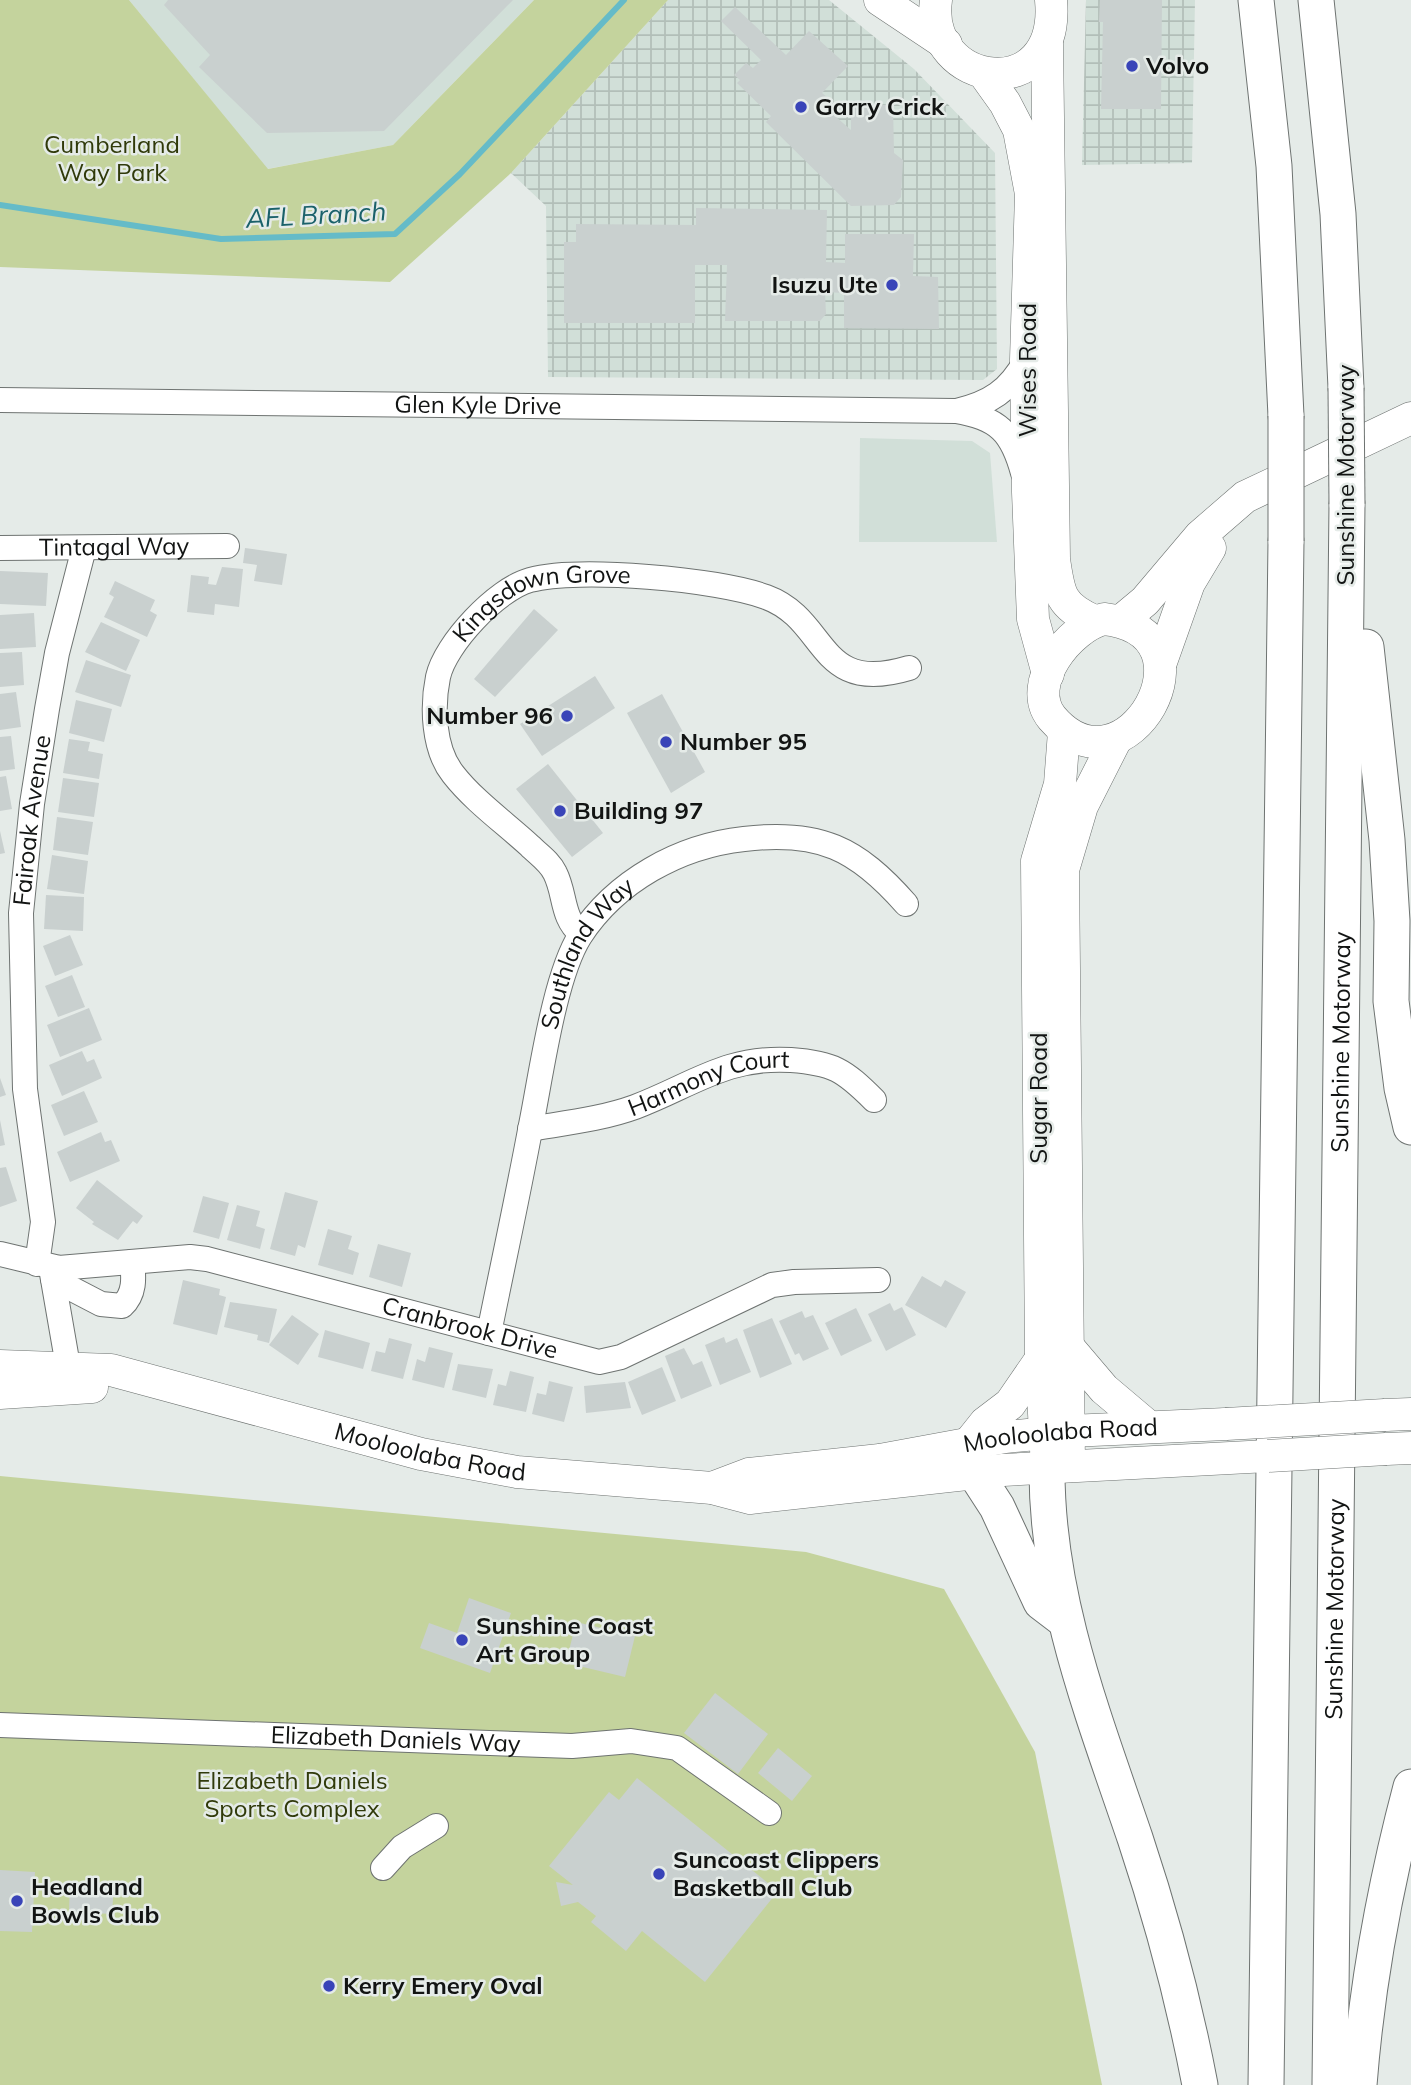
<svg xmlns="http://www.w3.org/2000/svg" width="1411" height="2085" viewBox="0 0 1411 2085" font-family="Mulish,sans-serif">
<defs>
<pattern id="industrial-grid" width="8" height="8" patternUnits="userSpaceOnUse" patternTransform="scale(1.75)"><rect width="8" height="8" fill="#d1dfd8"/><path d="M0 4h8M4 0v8" fill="none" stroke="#b2beb8"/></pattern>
</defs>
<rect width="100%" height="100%" fill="#e5ebe8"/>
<g fill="#d1dfd8">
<path d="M129,0h405l-141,145 -126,24z"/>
<path d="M860,438l112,3 18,12 7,89h-138z"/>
</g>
<g fill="url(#industrial-grid)">
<path d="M668,0h161l85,69 81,84 2,216 -14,11 -435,-3 -2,-171 -35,-33z"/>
<path d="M1086,0h109l-3,163 -110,2z"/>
</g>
<g fill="#c4d39d">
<path d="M0,0h129l139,169 125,-24 141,-145h134l-157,173 -121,109 -390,-15z"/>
<path d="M0,1476l806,76 138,37 91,163 67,333h-1102z"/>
</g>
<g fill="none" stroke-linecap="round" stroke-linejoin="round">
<path stroke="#65bbc8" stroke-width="6" d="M0,205l221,34 174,-5 65,-60 164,-174"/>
</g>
<g fill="#c9d0cf">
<path d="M168,0h345l-129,131 -117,2 -68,-66 11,-12 -46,-50z"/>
<path d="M1100,0h62l-1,109h-60l2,-87h-4z"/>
<path d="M735,7l51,48 23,-24 39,35 -26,27 20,16 -7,7 16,14v-25h42l1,48 9,7 -2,37 -7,8 -43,1 -85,-84 5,-6 -34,-33 3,-3 -6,-5 12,-12 7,5 8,-8 -40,-39z"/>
<path d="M696,208l131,2 -1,52 19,1v-29h69l-1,42 25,1 1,52 -95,-1v-35l-19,-1 1,22 -6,7h-95l2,-56h-32v58h-131v-81h12v-18l120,1z"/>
<path d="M245,548l42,6 -5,31 -28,-4 3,-16 -14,-2z"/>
<path d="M222,567l21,2 -4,38 -24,-3 -1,11 -27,-3 4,-37 18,2 -1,7 8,1z"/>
<path d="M0,571l48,2 -2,33 -46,-2z"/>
<path d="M115,581l40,19 -5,11 7,4 -10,22 -43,-20 10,-20 -5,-3z"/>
<path d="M534,609l24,21 -63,67 -21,-18z"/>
<path d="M34,613l2,34 -36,2v-34z"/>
<path d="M101,622l39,18 -14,31 -41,-19z"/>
<path d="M22,652l2,33 -24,2v-34z"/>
<path d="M86,660l45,15 -10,32 -46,-15z"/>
<path d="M595,676l20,32 -73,48 -22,-32z"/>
<path d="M16,692l5,35 -21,3v-36z"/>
<path d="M662,694l43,78 -34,21 -44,-80z"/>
<path d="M76,700l36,9 -8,33 -35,-9z"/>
<path d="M11,736l4,33 -15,2v-34z"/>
<path d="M69,739l21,3 -2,9 15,3 -4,25 -36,-6z"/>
<path d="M548,764l55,69 -31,24 -56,-68z"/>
<path d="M6,776l6,33 -12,2v-34z"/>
<path d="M63,778l36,5 -5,34 -36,-5z"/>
<path d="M57,817l36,5 -5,33 -35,-5z"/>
<path d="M0,831l5,22 -5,1z"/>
<path d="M52,855l36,6 -4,33 -37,-5z"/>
<path d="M46,895l38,2 -1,34 -39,-2z"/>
<path d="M70,935l13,30 -28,11 -12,-30z"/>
<path d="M72,975l13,32 -27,10 -13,-31z"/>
<path d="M89,1008l13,32 -42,17 -13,-32z"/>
<path d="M82,1051l5,11 7,-3 8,19 -40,18 -13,-31z"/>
<path d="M0,1078l6,17 -6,2z"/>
<path d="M84,1091l14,31 -34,14 -13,-31z"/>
<path d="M0,1120l5,25 -5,1z"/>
<path d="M101,1132l4,10 6,-2 9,21 -50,21 -13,-30z"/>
<path d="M6,1167l11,34 -17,6v-39z"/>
<path d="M97,1180l46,36 -6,8 -4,-3 -15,19 -26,-16 2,-2 -18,-14z"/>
<path d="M285,1192l33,9 -13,47 -7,-3 -3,11 -25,-7z"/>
<path d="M203,1196l26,7 -10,36 -26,-7z"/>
<path d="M237,1205l23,6 -4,15 9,3 -5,20 -33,-9z"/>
<path d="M328,1229l24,7 -4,13 11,4 -6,22 -35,-10z"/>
<path d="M378,1244l33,9 -9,34 -33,-10z"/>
<path d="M922,1276l19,11 4,-7 21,12 -20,36 -41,-23z"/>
<path d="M183,1280l37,9 -1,6 7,2 -9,38 -44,-11z"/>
<path d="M230,1302l47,7 -8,34 -12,-3 1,-5 -34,-8z"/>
<path d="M890,1303l4,8 8,-4 14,28 -30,16 -18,-37z"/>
<path d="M856,1308l16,33 -31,15 -16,-33z"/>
<path d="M802,1311l3,7 8,-3 16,34 -26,12 -4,-8 -4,2 -16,-34z"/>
<path d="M292,1315l27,19 -21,31 -29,-20z"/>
<path d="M772,1318l20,46 -32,14 -17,-48z"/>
<path d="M325,1330l45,13 -7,26 -45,-12z"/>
<path d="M724,1337l2,6 11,-5 14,34 -31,13 -15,-40z"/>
<path d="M389,1338l23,6 -9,35 -32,-8 5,-20 9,2z"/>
<path d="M429,1347l24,6 -9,35 -32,-8 5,-21 8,3z"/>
<path d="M684,1348l9,17 9,-4 10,25 -31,13 -16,-43z"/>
<path d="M458,1364l35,5 -7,29 -34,-8z"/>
<path d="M662,1367l14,34 -34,14 -14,-33z"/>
<path d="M510,1371l24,6 -8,35 -33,-7 5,-21 8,2z"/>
<path d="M549,1381l24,6 -9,35 -32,-8 5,-21 9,2z"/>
<path d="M625,1382l6,26 -45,5 -2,-27z"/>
<path d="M469,1598l42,15 -21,60 -70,-25 9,-25 28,10z"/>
<path d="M576,1622l59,14 -10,41 -59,-14z"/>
<path d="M715,1693l53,41 -30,40 -54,-41z"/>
<path d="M778,1748l34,28 -20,25 -34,-28z"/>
<path d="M637,1778l141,113 -73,91 -63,-51 -16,20 -35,-29 5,-6 -18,-14 -17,4 -5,-24 17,3 -24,-19 60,-74 10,8z"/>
<path d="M0,1870l35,2 -3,60 -32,-1z"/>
<path d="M70,1882l44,2 -2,30 -43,-2z"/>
</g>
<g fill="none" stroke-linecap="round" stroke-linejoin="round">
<defs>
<g id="minor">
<path id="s1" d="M0,400l956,11c42,7 56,21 67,62"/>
<path d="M957,411c33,-8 52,-20 69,-51"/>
<path id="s2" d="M0,548l227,-2"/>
<path id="s3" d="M581,934c-20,-17 -15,-39 -26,-61 -5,-11 -17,-19 -25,-27 -25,-23 -56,-45 -77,-72 -20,-25 -21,-68 -15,-97 7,-33 59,-88 92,-97 48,-13 188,-1 236,17 63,23 50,99 143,71"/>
<path id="s4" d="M530,1129c35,-6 72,-10 105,-22 58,-22 91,-51 156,-47 42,3 53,10 83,40"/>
<path id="s5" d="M0,1254l59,14 131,-11 17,2 392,103 22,-5 151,-72 22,-3 84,-2"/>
<path id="s6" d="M37,1264l6,-42 -18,-133 -4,-176 11,-109 15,-95 10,-56 27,-105"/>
<path d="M51,1268l17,98"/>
<path d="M53,1279l48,25 21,2c13,-12 12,-28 10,-44"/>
<path id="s7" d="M489,1333c14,-69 29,-138 42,-208 10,-49 23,-148 49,-189 36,-55 99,-90 164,-97 75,-9 113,9 162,65"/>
<path id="s8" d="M0,1725l572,21 59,-5 46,7 92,65"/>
<path d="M383,1868l19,-21 34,-21"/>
</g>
<g id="major">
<path d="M880,0l66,44"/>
<path d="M936,0c-12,88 125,108 115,0"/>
<path d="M1047,44l7,515c5,35 6,47 40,62"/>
<path d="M985,75l20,28 14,27 12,64 -5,166 2,132 5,127 15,55"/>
<path d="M1104,619c120,13 21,185 -52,99 -28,-34 18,-91 52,-99z"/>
<path d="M1121,621l24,-20 55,-65 45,-39 166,-79"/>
<path d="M1161,662l28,-79 21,-35"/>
<path d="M1070,1349l34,40 45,38"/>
<path id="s9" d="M0,1366l111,4 310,84 96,18 195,16 38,10 253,-28 265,-14"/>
<path d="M0,1393l92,-6"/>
<path d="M1385,1415l26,-1"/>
<path d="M969,1443l16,-20 25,-19 31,-45"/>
<path d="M1386,1449l25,-1"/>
<path d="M1069,1466l-6,-596 19,-64 33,-65"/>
<path d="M1047,1467l-6,-108 -4,-498 23,-77 4,-52"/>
<path id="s10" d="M712,1488l37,-14 131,-14 125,-23 65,-6 156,-7"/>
</g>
<g id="highway">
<path d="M1256,0l18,166 12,250"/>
<path d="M1316,0l22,214 8,174"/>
<path d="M1366,647l21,193 5,81 -1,80 11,87 9,39"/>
<path d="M1047,1467c-1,130 47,250 88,371 27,81 49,163 65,247"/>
<path d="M975,1473l22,34 44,95 21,16"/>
<path d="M1266,2085l20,-1544"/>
<path id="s11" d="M1330,2085l17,-1581"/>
<path d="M1359,2085c8,-102 26,-200 52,-298"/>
</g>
</defs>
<use href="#minor" stroke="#6e7371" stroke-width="26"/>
<use href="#major" stroke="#6e7371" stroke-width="33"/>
<use href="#highway" stroke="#6e7371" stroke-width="37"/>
<use href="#minor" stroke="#fff" stroke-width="24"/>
<use href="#major" stroke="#fff" stroke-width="32"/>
<use href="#highway" stroke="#fff" stroke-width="35"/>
<defs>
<g id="major-bridge">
<path d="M1226,1424l159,-9"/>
<path d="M1268,1456l118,-7"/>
</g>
<g id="highway-bridge">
<path d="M1346,388l1,116"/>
<path d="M1286,541v-125"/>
</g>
</defs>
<use href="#major-bridge" stroke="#6e7371" stroke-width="33" stroke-linecap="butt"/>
<use href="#highway-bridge" stroke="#6e7371" stroke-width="37" stroke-linecap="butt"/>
<use href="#major-bridge" stroke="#fff" stroke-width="32"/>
<use href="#highway-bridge" stroke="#fff" stroke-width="35"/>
</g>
<g fill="#3944b8" stroke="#e5ebe8" stroke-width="2.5">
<circle cx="1132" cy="66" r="7"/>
<circle cx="801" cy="107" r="7"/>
<circle cx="892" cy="285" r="7"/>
<circle cx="567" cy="716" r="7"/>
<circle cx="666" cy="742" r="7"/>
<circle cx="560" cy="811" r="7"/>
<circle cx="462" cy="1640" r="7"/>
<circle cx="659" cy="1874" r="7"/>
<circle cx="17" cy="1901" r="7"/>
<circle cx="329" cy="1986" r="7"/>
</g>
<g text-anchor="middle" stroke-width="5" stroke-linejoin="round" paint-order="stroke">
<g font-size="24" font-weight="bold" fill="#121413" stroke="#e5ebe8" text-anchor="start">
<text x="1146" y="74">Volvo</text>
<text x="815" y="115">Garry Crick</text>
<text x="878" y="293" text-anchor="end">Isuzu Ute</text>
<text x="553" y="724" text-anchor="end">Number 96</text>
<text x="680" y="750">Number 95</text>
<text x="574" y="819">Building 97</text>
<text x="476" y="1634">Sunshine Coast<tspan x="476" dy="28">Art Group</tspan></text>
<text x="673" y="1868">Suncoast Clippers<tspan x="673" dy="28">Basketball Club</tspan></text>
<text x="31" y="1895">Headland<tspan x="31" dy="28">Bowls Club</tspan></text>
<text x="343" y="1994">Kerry Emery Oval</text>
</g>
<g font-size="24" fill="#303a0a" stroke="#e5ebe8">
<text x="112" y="153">Cumberland<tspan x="112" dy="28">Way Park</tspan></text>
<text x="292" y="1789">Elizabeth Daniels<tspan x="292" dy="28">Sports Complex</tspan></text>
</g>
<g font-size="24" fill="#121413" stroke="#e5ebe8">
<text transform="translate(1028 370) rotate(-90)" y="8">Wises Road</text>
<text dy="8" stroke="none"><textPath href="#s1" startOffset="478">Glen Kyle Drive</textPath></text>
<text transform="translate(1346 475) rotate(-90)" y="8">Sunshine Motorway</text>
<text dy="8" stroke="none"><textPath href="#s2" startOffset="114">Tintagal Way</textPath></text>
<text dy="8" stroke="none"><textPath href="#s3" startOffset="452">Kingsdown Grove</textPath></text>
<text dy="8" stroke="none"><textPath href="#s6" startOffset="446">Fairoak Avenue</textPath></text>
<text dy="8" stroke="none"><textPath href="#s7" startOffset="396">Southland Way</textPath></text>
<text dy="8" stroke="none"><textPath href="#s11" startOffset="1043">Sunshine Motorway</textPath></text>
<text dy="8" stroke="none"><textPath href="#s4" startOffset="186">Harmony Court</textPath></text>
<text transform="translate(1039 1098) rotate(-90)" y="8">Sugar Road</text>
<text dy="8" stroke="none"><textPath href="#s5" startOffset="481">Cranbrook Drive</textPath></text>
<text dy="8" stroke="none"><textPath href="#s10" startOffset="354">Mooloolaba Road</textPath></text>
<text dy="8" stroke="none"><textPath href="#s9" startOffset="441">Mooloolaba Road</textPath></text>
<text dy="8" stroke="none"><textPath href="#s11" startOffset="476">Sunshine Motorway</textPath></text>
<text dy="8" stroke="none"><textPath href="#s8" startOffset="396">Elizabeth Daniels Way</textPath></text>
</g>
<g font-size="26" font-style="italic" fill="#1a616a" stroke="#e5ebe8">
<text transform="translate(316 215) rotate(-3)" y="9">AFL Branch</text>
</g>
</g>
</svg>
